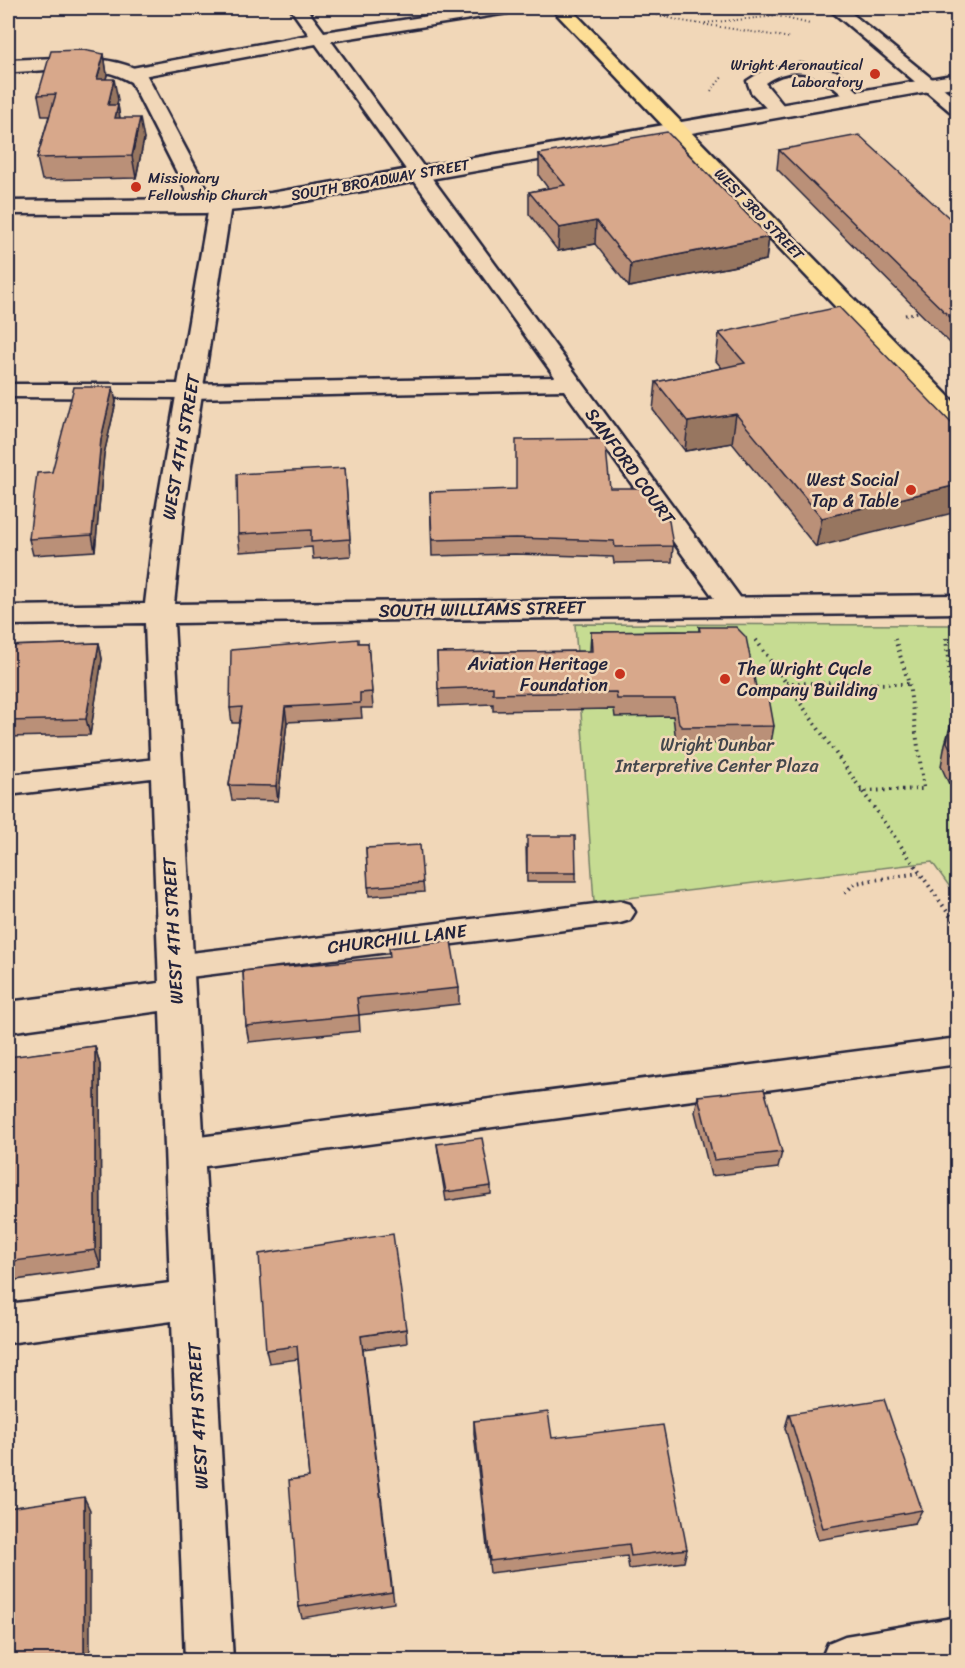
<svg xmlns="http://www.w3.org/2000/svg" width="965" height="1668" viewBox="0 0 965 1668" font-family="Sriracha,sans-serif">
<rect width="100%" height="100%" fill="#f1d7b8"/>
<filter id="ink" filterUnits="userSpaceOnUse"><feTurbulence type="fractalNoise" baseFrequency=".0167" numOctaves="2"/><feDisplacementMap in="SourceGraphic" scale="12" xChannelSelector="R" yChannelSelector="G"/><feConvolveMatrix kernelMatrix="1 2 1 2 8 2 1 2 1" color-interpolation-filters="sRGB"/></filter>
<g filter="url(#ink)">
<path fill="#c6dc92" stroke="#747f66" stroke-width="1.5" d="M575,624l382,1v272l-25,-35 -338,40z"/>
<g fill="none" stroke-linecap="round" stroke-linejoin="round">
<defs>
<g id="service">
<path d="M290,8h16l18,24 157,-24h35l-8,5 -177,28 411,559 4,6 -4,6 -9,2 -9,-2 -160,-222 -375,8 -181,-1v-13h181l366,-7 -239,-333 -184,34 -8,-5 8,-5 177,-33z"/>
<path d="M828,8h17l113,92v14l-6,-1z"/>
<path d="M800,64l36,7 29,27 -3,4h-12c-25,-24 -51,-42 -85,-19l23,28 -3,4h-12l-22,-23 -4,-11 17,-11z"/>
<path d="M166,758l10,3 4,7 -4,7 -168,20v-20z"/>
<path d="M620,901l10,3 5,8 -5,8 -10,3 -446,56 -11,-3 -4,-9 4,-9 11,-3z"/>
<path d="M958,1038v26l-774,105 -12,-5 -5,-10 5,-10 12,-5z"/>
</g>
<g id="minor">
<path d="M57,58c31,0 62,0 89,16l67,126h15l3,5 -47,306 -10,93 784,-9v18l-784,10 59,1037h-48l-13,-339 -164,22v-39l162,-21 -10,-272 -152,21v-30l151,-19 -14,-360 -137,2v-19l137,-2 11,-93 52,-299 -11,-1 -3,-5 -63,-124c-36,-22 -84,-10 -123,-10v-12z"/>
<path d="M958,1617v43h-137l7,-17 17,-7z"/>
</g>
<path id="tertiary" d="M958,74v12l-687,121 -66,6 -197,1v-13l197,-2 66,-6z"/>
<path id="primary" d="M551,8h19l388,398v23l-9,-3z"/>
</defs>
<use href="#service" stroke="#22223b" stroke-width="5"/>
<use href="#minor" stroke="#22223b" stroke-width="5"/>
<use href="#tertiary" stroke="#22223b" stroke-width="5"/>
<use href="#primary" stroke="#22223b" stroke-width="5"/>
<g stroke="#22223b" stroke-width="2" stroke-dasharray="1 3" stroke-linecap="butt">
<path d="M630,8l52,13 109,17"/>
<path d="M705,23l72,-7 33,8"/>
<path d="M711,91l12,-15"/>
</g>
<path stroke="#22223b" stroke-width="3" stroke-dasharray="1.5 4" stroke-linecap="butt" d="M905,315l17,-4"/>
<g stroke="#22223b" stroke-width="4" stroke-dasharray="1.5 4.5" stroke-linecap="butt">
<path d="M946,638l7,71 5,2"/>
<path d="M756,640l202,287"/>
<path d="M786,683l123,1"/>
<path d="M860,791l64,-2 -15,-105 -14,-45"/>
<path d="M845,893l10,-10 64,-10"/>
</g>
<use href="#service" fill="#f1d7b8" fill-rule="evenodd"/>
<use href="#minor" fill="#f1d7b8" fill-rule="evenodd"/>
<use href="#tertiary" fill="#f1d7b8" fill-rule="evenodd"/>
<use href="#primary" fill="#fdde96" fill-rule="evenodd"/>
</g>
<g fill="#ba9078" stroke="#22223b" stroke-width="1.5">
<path d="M104,54l3,21 -1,4 12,21 -1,5h1l2,13 24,21 -8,39 -94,2 -5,-22 12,-42h-7l-4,-21z"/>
<path d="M779,150l178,75v123l-1,1 -179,-180z"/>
<path d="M539,154l230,83 -3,23 -137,27 -34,-43 -37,7 -29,-37v-22l19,-4 -9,-12z"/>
<path d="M719,333l238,96 -141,118 -84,-104 -47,8 -32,-41 3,-28 66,-14 -6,-7z"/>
<path d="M116,402l-12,52 -9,97 -62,4 -4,-16 23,-67z"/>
<path d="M345,468l6,88 -38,3 -1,-12 -72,5 -2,-18z"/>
<path d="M430,492l243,54 -1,16 -58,1 -1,-6 -98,-3 -83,2z"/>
<path d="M699,627l57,60 18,39 -3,17 -91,1 -4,-2 -3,-26 -58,1 -1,-8 -121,2v-7l-54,2 -2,-53 153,-2 1,-19 108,-1z"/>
<path d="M99,643l3,16 -12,76 -82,2v-91z"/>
<path d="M358,643h10l5,65h-12l1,10 -75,4 -9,79 -46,-1 -3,-15 10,-62h-7l-2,-15z"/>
<path d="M957,715v67l-8,2 -8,-18 4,-22 7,-24z"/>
<path d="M526,845l50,28v9h-49z"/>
<path d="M366,848l57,35 1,9 -55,4z"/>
<path d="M243,971l216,17v16l-100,11 1,16 -111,11 -3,-16z"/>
<path d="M95,1046l5,19 1,203 -92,13 -1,9v-238l1,-1 2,6z"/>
<path d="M698,1096l84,56 -4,16 -67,8 -16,-64z"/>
<path d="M437,1144l54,42v8l-45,7 -8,-49z"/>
<path d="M406,1329l1,14 -44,6 31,254 -92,15 -3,-11 10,-130 -11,-118 -29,4 -3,-13z"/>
<path d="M789,1414l133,96 -7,13 -97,17 -33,-112z"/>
<path d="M474,1421l78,17 135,111 -3,13 -55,7 -2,-13 -137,17 -16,-139z"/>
</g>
<g fill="#977661" stroke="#22223b" stroke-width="1.5">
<path d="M104,54l3,21 -7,26 -3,-22z"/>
<path d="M114,79l4,21 -7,26 -3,-21z"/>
<path d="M118,105l3,21 -6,-8z"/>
<path d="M140,118l4,21 -8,39 -4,-22z"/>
<path d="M596,221l-1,23 -37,7 1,-23z"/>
<path d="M769,237l-3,23 -137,27 2,-23z"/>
<path d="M113,387l3,15 -12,52 -9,97 -3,-16 9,-96z"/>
<path d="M736,414l-4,29 -47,8 3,-29z"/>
<path d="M957,485v27l-141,35 6,-29z"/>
<path d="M99,643l3,16 -12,76 -4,-16z"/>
<path d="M285,707l2,15 -9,79 -2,-15z"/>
<path d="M956,760h1v22l-8,2z"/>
<path d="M95,1046l5,19 1,203 -6,-18z"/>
<path d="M84,1497l6,13v150h-6z"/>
</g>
<g fill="#d8a88b" stroke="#22223b" stroke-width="1.5">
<path d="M83,50l21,4 -7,25h17l-6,26h10l-3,13h25l-8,38 -95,2 19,-64 -18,1 13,-44z"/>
<path d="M667,132l102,105 -138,27 -35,-43 -37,7 -30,-36 36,-7 -26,-31z"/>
<path d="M859,135l98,90v99l-178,-174z"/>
<path d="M839,307l118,122v56l-135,33 -86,-104 -48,8 -32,-40 89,-19 -26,-30z"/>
<path d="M74,387h39l-12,52 -9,96 -63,4 8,-66 15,-1z"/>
<path d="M605,439l5,49h35l24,33 4,25 -58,1 -1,-6 -98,-3 -84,2 -2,-48 86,-3v-49z"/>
<path d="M345,468l5,71 -39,3v-12l-73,4 -1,-60z"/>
<path d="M699,627h37l10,10 10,50h11l7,39 -92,1 -3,-3 -4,-25h-58l-1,-7 -123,2v-7l-55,2 -1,-36 155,-2 -1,-19 109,-1z"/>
<path d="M358,639v4h10l4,49 -12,1v10l-75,4 -9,79 -47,-1 13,-78 -12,1 1,-58z"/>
<path d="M99,643l-13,76 -78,2v-75z"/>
<path d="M957,715v45h-1l-9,-18 5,-22z"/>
<path d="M527,836h48l1,37h-49z"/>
<path d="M420,845l3,38 -55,4 -2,-39z"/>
<path d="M451,941l8,47 -102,10 2,17 -113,11 -3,-55 147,-14 -1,-9z"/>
<path d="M95,1046v204l-87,12v-210l1,-1v6z"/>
<path d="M764,1089l18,63 -68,8 -16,-64z"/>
<path d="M482,1138l9,48 -45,6 -9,-48z"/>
<path d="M393,1234l13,95 -45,7 31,256 -93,15 -10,-127 20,-3 -12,-131 -31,4 -7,-96z"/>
<path d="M884,1399l38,111 -99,18 -34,-114z"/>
<path d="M548,1412l4,26 111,-13 24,124 -56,7 -2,-12 -139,17 -16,-140z"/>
<path d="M84,1497v163h-76v-152z"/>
</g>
</g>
<g fill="#c8321e" stroke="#f1d7b8" stroke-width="2">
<circle cx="875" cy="74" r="6"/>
<circle cx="136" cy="187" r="6"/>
<circle cx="911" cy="490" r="6"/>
<circle cx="620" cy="674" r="6"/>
<circle cx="725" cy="679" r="6"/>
</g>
<g text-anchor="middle" stroke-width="5" stroke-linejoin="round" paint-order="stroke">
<g font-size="15" fill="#22223b" stroke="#f1d7b8" text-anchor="end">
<text x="863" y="70">Wright Aeronautical<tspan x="863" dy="17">Laboratory</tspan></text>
<text x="148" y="183" text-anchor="start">Missionary<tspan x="148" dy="17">Fellowship Church</tspan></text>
</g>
<g font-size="15" fill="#22223b" stroke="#f1d7b8">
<text transform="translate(380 180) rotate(-10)" y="5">SOUTH BROADWAY STREET</text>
<text transform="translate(759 214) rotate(46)" y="5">WEST 3RD STREET</text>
</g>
<g font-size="18" fill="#22223b" stroke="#f1d7b8">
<text transform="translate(181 447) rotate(-80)" y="6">WEST 4TH STREET</text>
<text transform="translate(630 466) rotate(54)" y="6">SANFORD COURT</text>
<text transform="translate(482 609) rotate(-1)" y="6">SOUTH WILLIAMS STREET</text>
<text transform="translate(173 931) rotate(-93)" y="6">WEST 4TH STREET</text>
<text transform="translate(397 939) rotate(-7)" y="6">CHURCHILL LANE</text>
<text transform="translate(198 1416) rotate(-93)" y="6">WEST 4TH STREET</text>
</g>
<g font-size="18" fill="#22223b" stroke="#f1d7b8" text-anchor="end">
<text x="899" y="486">West Social<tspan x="899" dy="21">Tap &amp; Table</tspan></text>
<text x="608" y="670">Aviation Heritage<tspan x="608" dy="21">Foundation</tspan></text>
<text x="737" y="675" text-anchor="start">The Wright Cycle<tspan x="737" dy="21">Company Building</tspan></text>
</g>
<g font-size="18" fill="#43474c" stroke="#f1d7b8">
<text x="717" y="751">Wright Dunbar<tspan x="717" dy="21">Interpretive Center Plaza</tspan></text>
</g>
</g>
<rect width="965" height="1668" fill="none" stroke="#f1d7b8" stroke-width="30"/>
<rect x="15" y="15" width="935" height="1638" fill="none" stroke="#22223b" stroke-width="2" filter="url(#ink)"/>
</svg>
